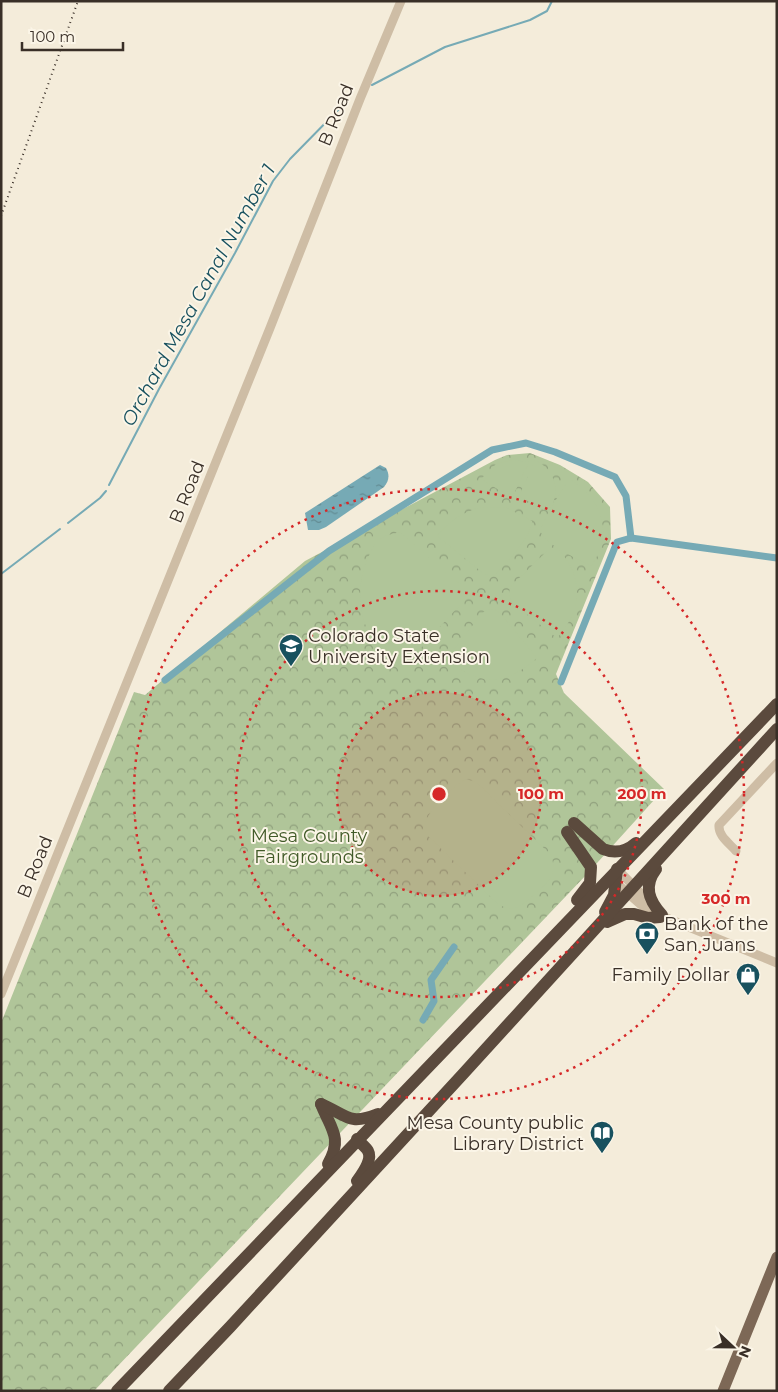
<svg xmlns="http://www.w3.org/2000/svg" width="778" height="1392" viewBox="0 0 778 1392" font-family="Montserrat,sans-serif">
<defs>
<pattern id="park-crowns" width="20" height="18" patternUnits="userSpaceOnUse" patternTransform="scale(1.25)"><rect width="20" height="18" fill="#b0c599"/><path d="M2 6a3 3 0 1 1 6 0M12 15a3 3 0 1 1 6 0" fill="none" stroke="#90a07d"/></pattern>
<pattern id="water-ripples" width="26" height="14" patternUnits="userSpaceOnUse" patternTransform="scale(1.25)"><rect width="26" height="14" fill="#76aab5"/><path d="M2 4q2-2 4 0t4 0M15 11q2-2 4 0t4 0" fill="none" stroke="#628b93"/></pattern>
</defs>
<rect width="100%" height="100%" fill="#f4ecda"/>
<path fill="url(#park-crowns)" d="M530,453l30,12 28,17 22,25 1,32 -55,135 8,19 100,96 -76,84 -494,518h-93v-368l133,-331 11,3 160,-134 190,-101 12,-5z"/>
<g fill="#b0c599">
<path d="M512,460l17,2 -17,36 -31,-19 15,-15z"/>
<path d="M535,460c19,9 25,28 17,46l17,-27c32,18 46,55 22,87 -14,-8 -47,-21 -51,-36l11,-23 -7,3 -25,-14z"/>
<path d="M484,507l23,1 25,13c1,13 -27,44 -37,54h-7l-5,-2 -46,-37c14,-16 26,-25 47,-29z"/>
<path d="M400,532l55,49c15,6 14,19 1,28l-53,59c-10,-2 -15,-6 -21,-14 -22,-26 -28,-62 -15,-94 3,-6 6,-15 12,-20 5,-5 14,-6 21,-8z"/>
<path d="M548,550h11c25,27 23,61 -2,88l-43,-34c-5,-7 -7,-11 -2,-19z"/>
<path d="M494,609l6,4 37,45c-34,29 -55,28 -91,2l36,-47 5,-3z"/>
<path d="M466,779l10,3 74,72c4,7 4,15 1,23 -4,7 -28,29 -36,31 -6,1 -11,-1 -16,-3l-72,-70 -4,-8c4,-15 28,-40 43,-48z"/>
</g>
<path fill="url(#water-ripples)" d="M380,465l6,3c4,7 3,13 -2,19l-58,40 -7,3h-11l-3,-17z"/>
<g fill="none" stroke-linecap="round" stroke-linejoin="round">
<g stroke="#76aab5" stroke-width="2">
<path d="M372,85l73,-38 85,-27 17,-9 5,-10"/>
<path d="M109,485l50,-96 76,-136 38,-72 17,-22 53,-54"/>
<path d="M68,523l32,-25 6,-7"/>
<path d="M1,574l59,-45"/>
</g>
<g stroke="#76aab5" stroke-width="7">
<path d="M165,680l164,-129 163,-101 34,-7 29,9 60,25 11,19 5,42"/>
<path d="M561,682l56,-140 14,-4 146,20"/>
<path d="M423,1020l11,-19 -3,-21 23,-33"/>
</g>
<g stroke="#cebda5" stroke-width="9">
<path d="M736,851c-7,-8 -18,-15 -17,-26l58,-62"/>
<path d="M617,869l36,37"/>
<path d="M614,881l33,29 130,53"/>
<path d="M1,994l269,-666 90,-229 41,-98"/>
</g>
<path stroke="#7d6856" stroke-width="11" d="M723,1391l54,-134"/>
<g stroke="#5b4a3d" stroke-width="12">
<path d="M574,823l29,26c12,5 24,2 33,-6"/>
<path d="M567,832l24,35 -1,16 -13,17"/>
<path d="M656,869c-13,17 -7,32 6,46"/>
<path d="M605,912l9,-17 3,-26"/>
<path d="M607,922l18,-8h9l14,4 12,-1"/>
<path d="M321,1104c10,25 22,34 7,60"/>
<path d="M321,1104c26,11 27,22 57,10"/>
<path d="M357,1181c5,-7 16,-21 11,-30 -2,-4 -8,-8 -11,-12"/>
<path d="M117,1391l660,-687"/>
<path d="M169,1391l61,-64 233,-253 314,-345"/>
</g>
<path stroke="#392f27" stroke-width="2" stroke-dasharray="1 4" stroke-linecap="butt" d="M1,216l77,-215"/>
</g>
<circle cx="439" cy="794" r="102" fill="#d62828" fill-opacity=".12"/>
<g fill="none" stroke="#d62828" stroke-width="2.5" stroke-dasharray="2.5 5">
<circle cx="439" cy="794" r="102"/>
<circle cx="439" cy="794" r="203"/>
<circle cx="439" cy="794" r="305"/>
</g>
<defs>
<symbol id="university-pin" viewBox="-11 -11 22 30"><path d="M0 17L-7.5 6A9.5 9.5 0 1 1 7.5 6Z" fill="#18515f" stroke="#fbf5e7"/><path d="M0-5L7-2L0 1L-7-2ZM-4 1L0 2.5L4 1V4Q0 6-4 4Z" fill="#fff"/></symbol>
<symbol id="bank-pin" viewBox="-11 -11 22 30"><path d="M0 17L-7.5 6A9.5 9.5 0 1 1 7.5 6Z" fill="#18515f" stroke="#fbf5e7"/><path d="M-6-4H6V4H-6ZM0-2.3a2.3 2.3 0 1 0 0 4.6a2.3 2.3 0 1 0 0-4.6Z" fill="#fff"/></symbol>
<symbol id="shop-pin" viewBox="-11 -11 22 30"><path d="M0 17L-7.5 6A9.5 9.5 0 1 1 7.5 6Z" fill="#18515f" stroke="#fbf5e7"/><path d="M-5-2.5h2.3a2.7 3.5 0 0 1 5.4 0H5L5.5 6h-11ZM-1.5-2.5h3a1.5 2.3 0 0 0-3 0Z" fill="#fff"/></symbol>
<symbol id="library-pin" viewBox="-11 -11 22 30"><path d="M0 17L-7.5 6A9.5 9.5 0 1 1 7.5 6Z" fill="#18515f" stroke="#fbf5e7"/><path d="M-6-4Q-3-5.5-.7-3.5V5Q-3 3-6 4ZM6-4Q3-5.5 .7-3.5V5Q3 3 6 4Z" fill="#fff"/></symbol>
</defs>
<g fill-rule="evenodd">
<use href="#university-pin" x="277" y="632" width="28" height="38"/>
<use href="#bank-pin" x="633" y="920" width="28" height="38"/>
<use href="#shop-pin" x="734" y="961" width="28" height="38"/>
<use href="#library-pin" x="588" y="1119" width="28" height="38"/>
</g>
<g text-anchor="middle" stroke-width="4" stroke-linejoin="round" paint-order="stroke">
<g font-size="18" fill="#392f27" stroke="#fbf5e7">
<text transform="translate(336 115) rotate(-68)" y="6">B Road</text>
<text transform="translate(187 492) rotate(-68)" y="6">B Road</text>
<text transform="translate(35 867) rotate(-68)" y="6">B Road</text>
</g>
<g font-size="18" fill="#392f27" stroke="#fbf5e7" text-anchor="start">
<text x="308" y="642">Colorado State<tspan x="308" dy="21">University Extension</tspan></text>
<text x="664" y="930">Bank of the<tspan x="664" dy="21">San Juans</tspan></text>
<text x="730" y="981" text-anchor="end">Family Dollar</text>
<text x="584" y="1129" text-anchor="end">Mesa County public<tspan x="584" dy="21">Library District</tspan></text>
</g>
<g font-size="18" fill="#415a28" stroke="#fbf5e7">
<text x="309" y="842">Mesa County<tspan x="309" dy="21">Fairgrounds</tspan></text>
</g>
<g font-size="19" font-style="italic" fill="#18515f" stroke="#fbf5e7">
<text transform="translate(198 295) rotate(-61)" y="7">Orchard Mesa Canal Number 1</text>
</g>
</g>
<circle cx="439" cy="794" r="8" fill="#d62828" stroke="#fbf5e7" stroke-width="2.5"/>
<g font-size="15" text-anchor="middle" font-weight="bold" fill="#d62828" stroke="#fbf5e7" stroke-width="4" stroke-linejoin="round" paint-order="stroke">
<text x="541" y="799">100 m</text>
<text x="642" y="799">200 m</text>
<text x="726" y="904">300 m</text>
</g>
<rect width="778" height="1392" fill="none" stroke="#392f27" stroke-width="5"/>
<g transform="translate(733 1347) rotate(112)" stroke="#fbf5e7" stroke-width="4" paint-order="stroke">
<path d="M0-4L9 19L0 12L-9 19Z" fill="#392f27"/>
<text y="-8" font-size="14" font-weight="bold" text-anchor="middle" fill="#392f27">N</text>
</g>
<path d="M22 42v8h101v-8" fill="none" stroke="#392f27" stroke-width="2.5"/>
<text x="30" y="42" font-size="15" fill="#392f27" stroke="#fbf5e7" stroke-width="4" paint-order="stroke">100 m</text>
</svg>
